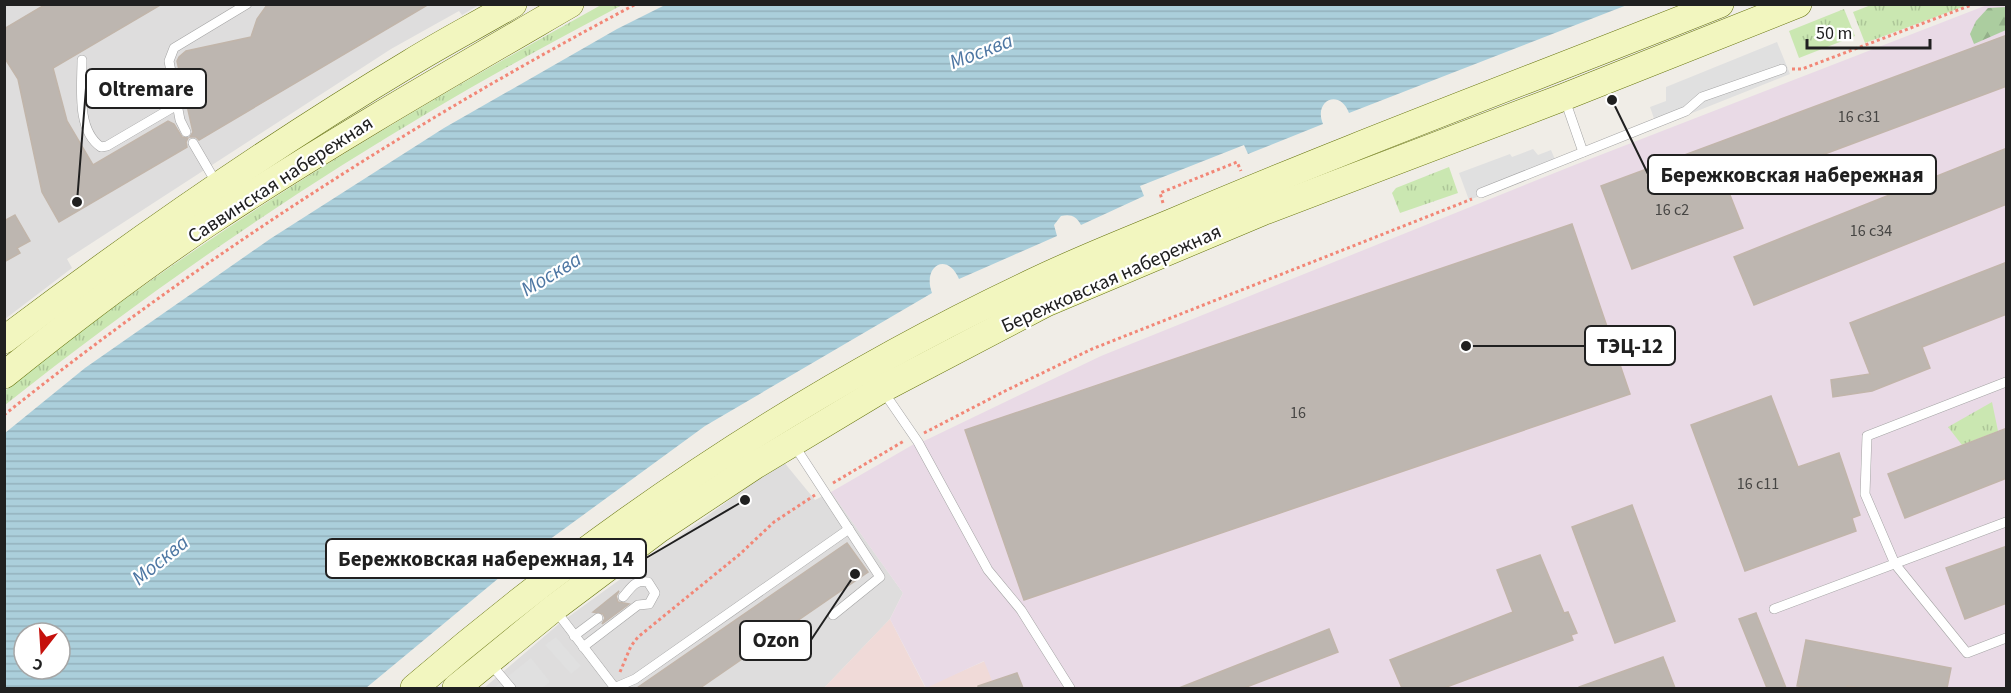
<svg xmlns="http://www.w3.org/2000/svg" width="2011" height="693" viewBox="0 0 2011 693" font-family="'Source Sans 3',sans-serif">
<defs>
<pattern id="grass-tufts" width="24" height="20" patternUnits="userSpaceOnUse" patternTransform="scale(1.5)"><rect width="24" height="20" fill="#cae7b1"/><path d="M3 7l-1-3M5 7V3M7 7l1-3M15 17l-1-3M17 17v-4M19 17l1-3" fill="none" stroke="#adc698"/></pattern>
<pattern id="forest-firs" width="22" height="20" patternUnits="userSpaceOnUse" patternTransform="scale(1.5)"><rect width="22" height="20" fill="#abcd9f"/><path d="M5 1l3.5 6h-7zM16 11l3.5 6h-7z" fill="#93b089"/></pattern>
<pattern id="water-rules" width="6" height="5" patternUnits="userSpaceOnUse" patternTransform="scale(1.5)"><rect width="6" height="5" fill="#abcfdb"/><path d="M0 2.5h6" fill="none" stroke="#93b1bc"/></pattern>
</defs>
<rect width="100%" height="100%" fill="#f0ede7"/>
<g fill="#dedddd">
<path d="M5,5h474l-17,10 -3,-4 -68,38 -324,210 5,9 -67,51z"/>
<path d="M783,461l32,39 16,-8 72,101 -13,26 -66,69h-340l76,-65z"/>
</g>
<path fill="#f0dad8" d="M890,619l35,68 60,-26 10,27h-171z"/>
<path fill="#e9dae6" d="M1987,5h19v683h-1011l-11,-27 -58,27 -36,-69 13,-26 -72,-101 90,-52 3,1 177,-85 471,-190z"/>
<g fill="url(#grass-tufts)">
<path d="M601,5h21c-64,34 -129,69 -191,106 -149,88 -291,187 -426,294v-14c184,-150 389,-271 596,-386z"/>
<path d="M1871,5v-1l97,1 -103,38 -12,-31z"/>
<path d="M1844,9l11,27 -56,22 -10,-27z"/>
<path d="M1449,167l9,26 -58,20 -8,-20 4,-5z"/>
<path d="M1992,402l6,29 -36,14 -14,-18z"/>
</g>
<path fill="url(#forest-firs)" d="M2006,7v23l-32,14 -4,-10 6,-13 12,-13z"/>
<g fill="#e0e0e0">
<path d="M1777,42l13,32 -133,53 -7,-20 16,-6v-14z"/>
<path d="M1533,149l5,6 13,-5 7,17 -89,33 -10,-27 51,-19 2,3z"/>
<path d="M556,637l25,29 -10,8 -26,-29z"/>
<path d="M531,658l19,24 -8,6h-46l-1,-1z"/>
</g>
<path fill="url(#water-rules)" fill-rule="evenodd" d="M665,5v-1l962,1 -278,108c-9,-25 -36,-13 -26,11l-75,30 -4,-9 -104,41 4,10 -63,29c-5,-9 -10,-11 -20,-9l-7,9 3,11 -98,43c-12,-28 -37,-13 -27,14l-227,133 -193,141 -146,121h-361v-255l80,-65 185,-129 174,-111 173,-99zM24,633h36v36h-36z"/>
<g fill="#bdb6b0" stroke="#c1b5aa" stroke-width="1.5">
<path d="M46,4h116l-109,64 14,53 26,44 75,-44 6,3 8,13 6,1 -2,4 1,5 -128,75 -17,-30 -24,-113 -14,-22v-28z"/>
<path d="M429,4l-230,136 -3,-3h-6l3,-5 -16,-71 2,-4 7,-6 65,-14 6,-18 10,-14z"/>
<path d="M2007,35v51l-279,104 15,38 -111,41 -31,-83z"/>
<path d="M2007,148v56l-253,101 -20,-48z"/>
<path d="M15,215l15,26 -13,7 3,5 -16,9v-41z"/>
<path d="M1572,224l58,170 -606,206 -59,-170z"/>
<path d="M2007,262v52l-85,33 8,21 -58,23 -39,6 -2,-17 39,-6 -20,-51z"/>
<path d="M1771,396l27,71 41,-14 21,62 -8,3 4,13 -111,40 -54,-146z"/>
<path d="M2007,428v50l-102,40 -17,-44z"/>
<path d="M1632,505l43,116 -60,22 -43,-116z"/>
<path d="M847,543l21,29 -168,116h-63z"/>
<path d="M2007,546v57l-42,16 -19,-51z"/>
<path d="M1540,555l24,58 4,-1 9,21 -6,2 2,5 -129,48h-42l-12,-28 123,-48 -16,-42z"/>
<path d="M619,591l-3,5 2,6 11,2 -27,20 3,-6 -2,-4 -10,-2z"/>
<path d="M1756,613l30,75h-19l-28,-69z"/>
<path d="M1329,629l9,23 -94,36h-65z"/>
<path d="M1806,640l145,28 -4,20h-86l-14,-2v2h-37l-13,-2z"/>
<path d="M1663,657l12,31h-96v-1z"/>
<path d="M1017,673l6,15h-45v-2z"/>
</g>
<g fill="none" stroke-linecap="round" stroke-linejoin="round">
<defs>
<g id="lane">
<path d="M82,60c0,27 -6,70 19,87l6,-1 70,-41"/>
<path d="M1565,100l18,52"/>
<path d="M186,132l-6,-12 -11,-59 5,-13 73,-44"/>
<path d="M193,143l24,41"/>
<path d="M1481,193l205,-82 16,-14 80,-28"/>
<path d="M2006,382l-139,54 -2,58 30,70 72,89 39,-15"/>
<path d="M883,391l35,51 70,128 33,40 49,78"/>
<path d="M794,445l86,132 -47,38"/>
<path d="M1774,609l232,-87"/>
<path d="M556,611l59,77"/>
<path d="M574,636l24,-18"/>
<path d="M583,647l55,-42 11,-1 6,-11 -7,-11c-13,-3 -17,6 -25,15"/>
<path d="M490,663l21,25"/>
<path d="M614,688l21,-9 214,-150"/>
</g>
<g id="secondary">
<path d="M4,340c131,-99 266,-193 406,-277 34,-21 69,-39 103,-59"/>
<path d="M4,375c66,-53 134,-105 204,-152 118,-78 240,-148 362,-219"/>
<path d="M414,688c186,-160 393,-299 615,-404 47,-23 96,-42 144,-62 180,-77 364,-145 547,-218"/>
<path d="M456,688l98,-80 105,-79 95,-63 128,-77 164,-86 216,-91 302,-115 234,-93"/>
</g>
</defs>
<use href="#lane" stroke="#a4a4a4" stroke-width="10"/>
<use href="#secondary" stroke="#65730c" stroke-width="28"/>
<g stroke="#f28777" stroke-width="3" stroke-dasharray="3 3" stroke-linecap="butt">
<path d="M1792,69h10l172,-65"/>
<path d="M1163,203l-3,-10 77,-31 4,9"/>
<path d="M4,415c198,-158 409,-293 632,-411"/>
<path d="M924,433l81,-42 87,-42 380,-150"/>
<path d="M833,483l71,-42"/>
<path d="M620,672l11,-26 7,-9 102,-83 34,-32 41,-27"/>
</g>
<use href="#lane" stroke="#fff" stroke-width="9"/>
<use href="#secondary" stroke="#f2f6bf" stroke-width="27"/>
</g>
<g text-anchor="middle" stroke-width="4.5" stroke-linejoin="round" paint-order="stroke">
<g font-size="16" fill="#474644">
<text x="1859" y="122">16 с31</text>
<text x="1672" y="215">16 с2</text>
<text x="1871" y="236">16 с34</text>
<text x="1298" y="418">16</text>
<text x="1758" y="489">16 с11</text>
</g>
<g font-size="20" fill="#202020" stroke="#fff">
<text transform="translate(280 179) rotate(-33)" y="7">Саввинская набережная</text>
<text transform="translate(1111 278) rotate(-24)" y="7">Бережковская набережная</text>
</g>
<g font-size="21" font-style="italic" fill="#4e77a3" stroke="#fff">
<text transform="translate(981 51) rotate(-21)" y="7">Москва</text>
<text transform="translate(551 274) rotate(-31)" y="7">Москва</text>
<text transform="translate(160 560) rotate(-39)" y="7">Москва</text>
</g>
</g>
<path fill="none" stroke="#202020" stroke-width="2" d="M77 202L86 88M1612 100L1648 174M1466 346L1585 346M745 500L646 558M855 574L811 640"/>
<g fill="#202020" stroke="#fff" stroke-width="2">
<circle cx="77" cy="202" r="6"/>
<circle cx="1612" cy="100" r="6"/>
<circle cx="1466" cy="346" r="6"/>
<circle cx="745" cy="500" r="6"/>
<circle cx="855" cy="574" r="6"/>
</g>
<g fill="#fff" stroke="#202020" stroke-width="2">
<rect x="86" y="69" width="120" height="39" rx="6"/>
<rect x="1648" y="155" width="288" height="39" rx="6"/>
<rect x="1585" y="326" width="90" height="39" rx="6"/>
<rect x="326" y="539" width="320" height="39" rx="6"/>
<rect x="740" y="621" width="71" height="39" rx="6"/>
</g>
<g font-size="21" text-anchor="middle" font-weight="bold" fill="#202020">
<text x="146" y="96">Oltremare</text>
<text x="1792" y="182">Бережковская набережная</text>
<text x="1630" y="353">ТЭЦ-12</text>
<text x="486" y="566">Бережковская набережная, 14</text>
<text x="776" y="647">Ozon</text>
</g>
<rect width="2011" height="693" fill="none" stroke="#202020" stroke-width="12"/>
<g transform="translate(42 651) rotate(197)"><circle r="28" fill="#ffffff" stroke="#a6a6a6" stroke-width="1.5"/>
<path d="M0-4.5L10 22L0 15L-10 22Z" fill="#c5110c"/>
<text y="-9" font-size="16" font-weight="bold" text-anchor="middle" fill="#202020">С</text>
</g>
<path d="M1807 39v9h123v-9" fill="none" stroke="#202020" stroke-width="3"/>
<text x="1816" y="39" font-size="18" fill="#202020" stroke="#ffffff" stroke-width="4.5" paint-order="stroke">50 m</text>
</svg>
